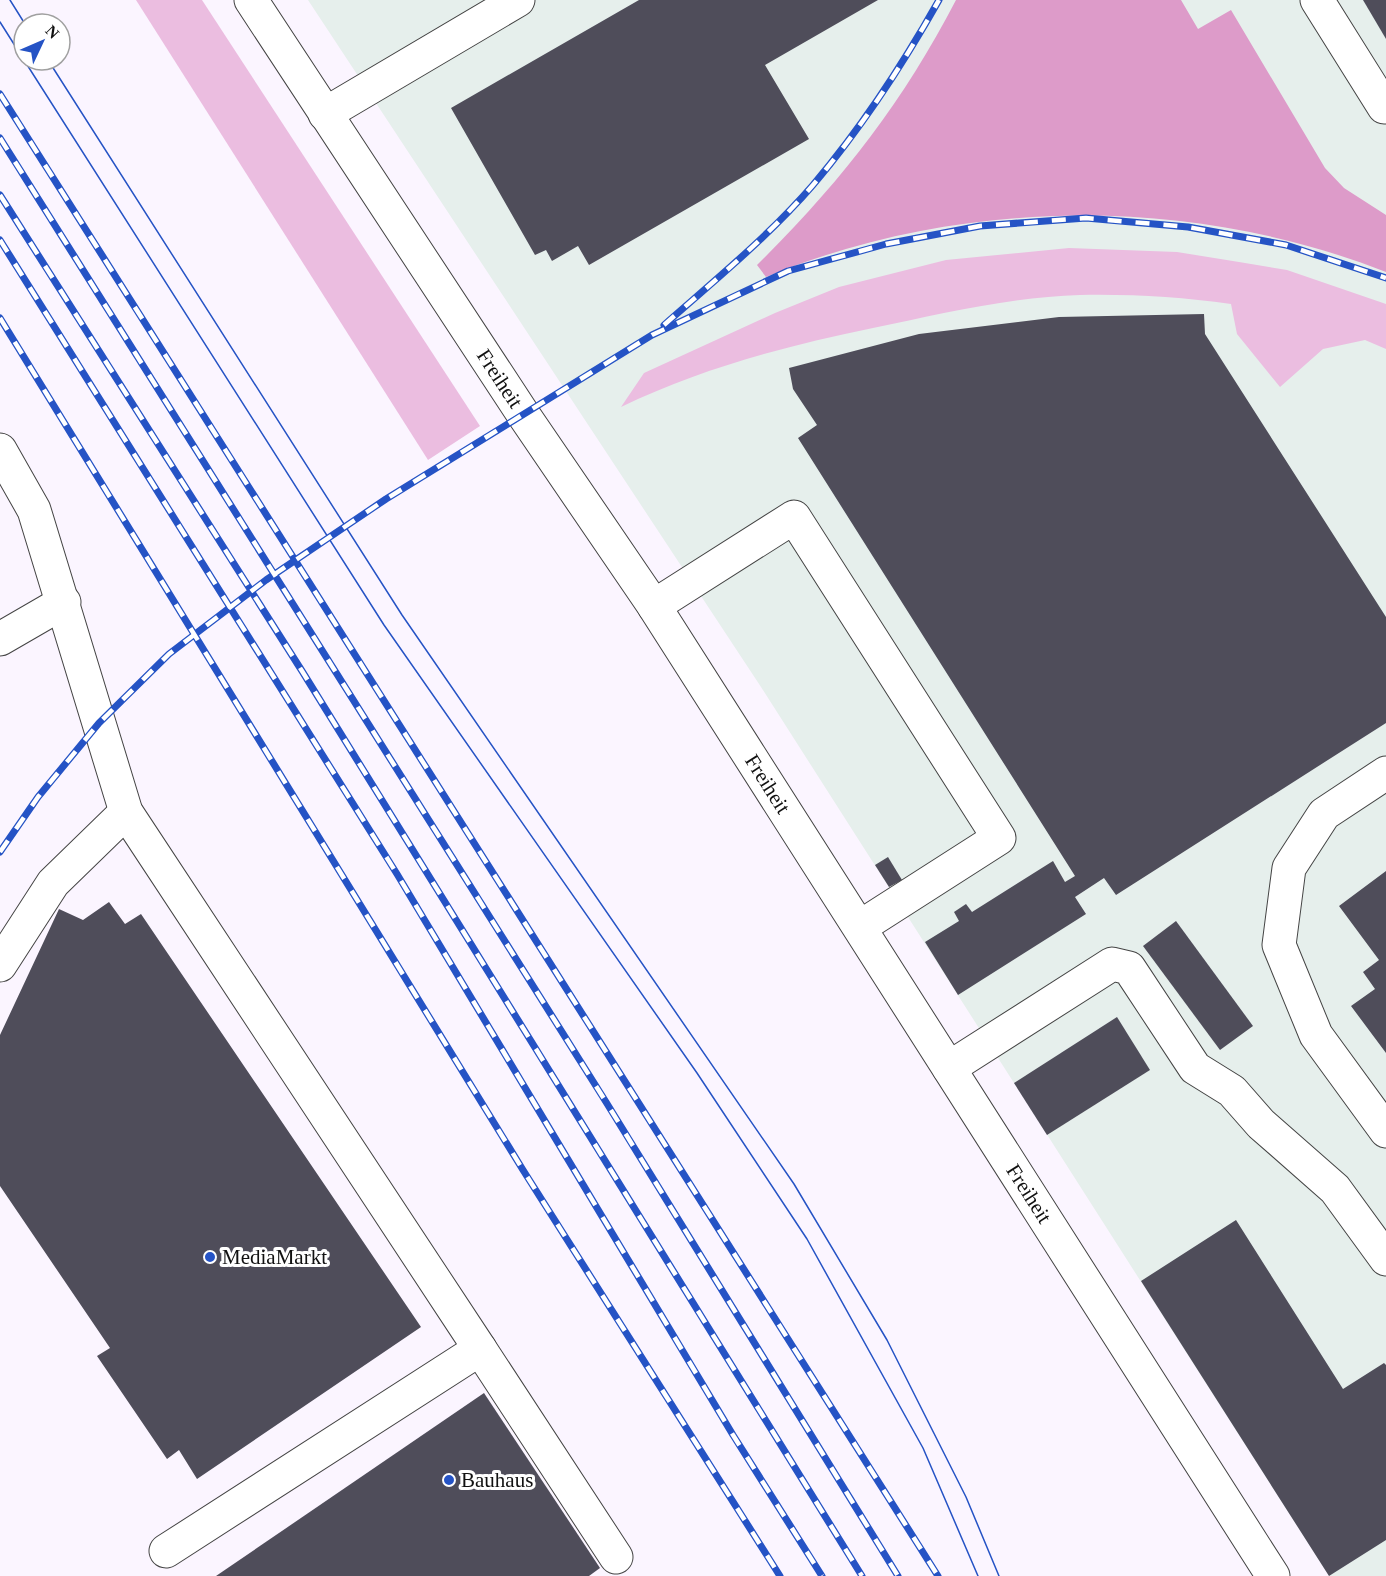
<svg xmlns="http://www.w3.org/2000/svg" width="1386" height="1576" viewBox="0 0 1386 1576" font-family="Georgia,serif">
<rect width="100%" height="100%" fill="#fbf5ff"/>
<path fill="#e6efec" d="M308,0h1078v1576h-57l-568,-889z"/>
<g fill="#ebbde0">
<path d="M136,0h66l278,426 -52,34z"/>
<path d="M1069,248l108,4 62,10 48,8 99,34v45l-21,-9 -42,9 -43,38 -43,-53 -6,-30c-50,-7 -100,-10 -151,-9 -69,2 -139,19 -207,33 -87,18 -171,40 -252,79l23,-34 131,-60 64,-26 107,-27z"/>
</g>
<path fill="#dd9bc9" d="M956,0h225l17,29 33,-19 94,158 19,20 42,27v57c-196,-77 -426,-75 -620,5l-9,-12c83,-82 145,-161 199,-265z"/>
<g fill="#4f4d5a">
<path d="M639,0h239l-113,65 44,74 -220,126 -11,-19 -26,15 -6,-11 -11,5 -84,-147z"/>
<path d="M1363,0h23v39z"/>
<path d="M1204,314l1,20 181,283v106l-270,172 -12,-17 -29,19 11,17 -128,81 -33,-53 34,-21 -5,-9 12,-8 6,8 81,-51 12,21 10,-6 -277,-438 19,-13 -24,-36 -4,-21 130,-34 140,-17z"/>
<path d="M888,857l14,23 -13,7 -14,-22z"/>
<path d="M1386,871v182l-35,-47 24,-17 -12,-17 16,-12 -40,-54z"/>
<path d="M109,902l16,22 16,-10 280,413 -224,152 -18,-29 -12,9 -70,-103 13,-8 -110,-162v-151l59,-126 24,11z"/>
<path d="M1176,921l77,105 -33,24 -77,-104z"/>
<path d="M1117,1017l33,53 -103,65 -33,-52z"/>
<path d="M1236,1220l107,169 41,-26 2,2v175l-57,36 -188,-295z"/>
<path d="M484,1393l116,175 -11,8h-373z"/>
</g>
<g fill="none" stroke-linecap="round" stroke-linejoin="round">
<defs>
<g id="minor">
<path id="s1" d="M251,0l272,414 131,192 619,970"/>
<path d="M1317,0l67,107"/>
<path d="M325,114l193,-114"/>
<path d="M0,450l34,60 92,302 354,537 -314,202"/>
<path d="M654,606l140,-89 205,321 -139,89"/>
<path d="M0,639l64,-37"/>
<path d="M1386,773l-62,41 -35,54 -10,77 37,90 70,96"/>
<path d="M0,965l53,-82 73,-71"/>
<path d="M949,1068l163,-104 17,4 66,100 37,23 29,33 74,65 51,70"/>
<path d="M480,1349l136,208"/>
</g>
</defs>
<use href="#minor" stroke="#444" stroke-width="35"/>
<use href="#minor" stroke="#fff" stroke-width="33"/>
<g stroke="#2553c5" stroke-width="1.5">
<path d="M10,0l15,24"/>
<path d="M0,22l24,38"/>
<path d="M24,60l360,565 313,448 110,166 116,209 55,128"/>
<path d="M48,60l354,555 392,569 93,156 79,157 33,79"/>
</g>
<defs>
<g id="rail">
<path d="M0,94l938,1482"/>
<path d="M0,138l606,964 292,474"/>
<path d="M0,195l302,476 560,905"/>
<path d="M0,240l397,634 336,561 89,141"/>
<path d="M0,318l523,852 257,406"/>
<path d="M664,325c51,-45 105,-89 149,-140 49,-58 89,-119 126,-185"/>
<path d="M0,852l38,-55 61,-74 70,-69 97,-74 120,-81 266,-164 136,-64 98,-27 94,-18 106,-8 102,9 98,18 100,33"/>
</g>
</defs>
<use href="#rail" stroke="#2553c5" stroke-width="7"/>
<use href="#rail" stroke="#fff" stroke-width="4.5" stroke-dasharray="14" stroke-linecap="butt"/>
</g>
<g fill="#2553c5" stroke="#fff" stroke-width="2">
<circle cx="210" cy="1257" r="6"/>
<circle cx="449" cy="1480" r="6"/>
</g>
<g text-anchor="middle" stroke-width="6" stroke-linejoin="round" paint-order="stroke">
<g font-size="21" fill="#111" stroke="#fff">
<text dy="7" stroke="none"><textPath href="#s1" startOffset="453">Freiheit</textPath></text>
<text dy="7" stroke="none"><textPath href="#s1" startOffset="939">Freiheit</textPath></text>
<text dy="7" stroke="none"><textPath href="#s1" startOffset="1425">Freiheit</textPath></text>
</g>
<g font-size="21" fill="#111" stroke="#fff" text-anchor="start">
<text x="222" y="1264">MediaMarkt</text>
<text x="461" y="1487">Bauhaus</text>
</g>
</g>
<g transform="translate(42 42) rotate(46)"><circle r="28" fill="#ffffff" stroke="#a0a0a0" stroke-width="1.5"/>
<path d="M0-4.5L10 22L0 15L-10 22Z" fill="#2553c5"/>
<text y="-9" font-size="16" font-weight="bold" text-anchor="middle" fill="#111111">N</text>
</g>
</svg>
